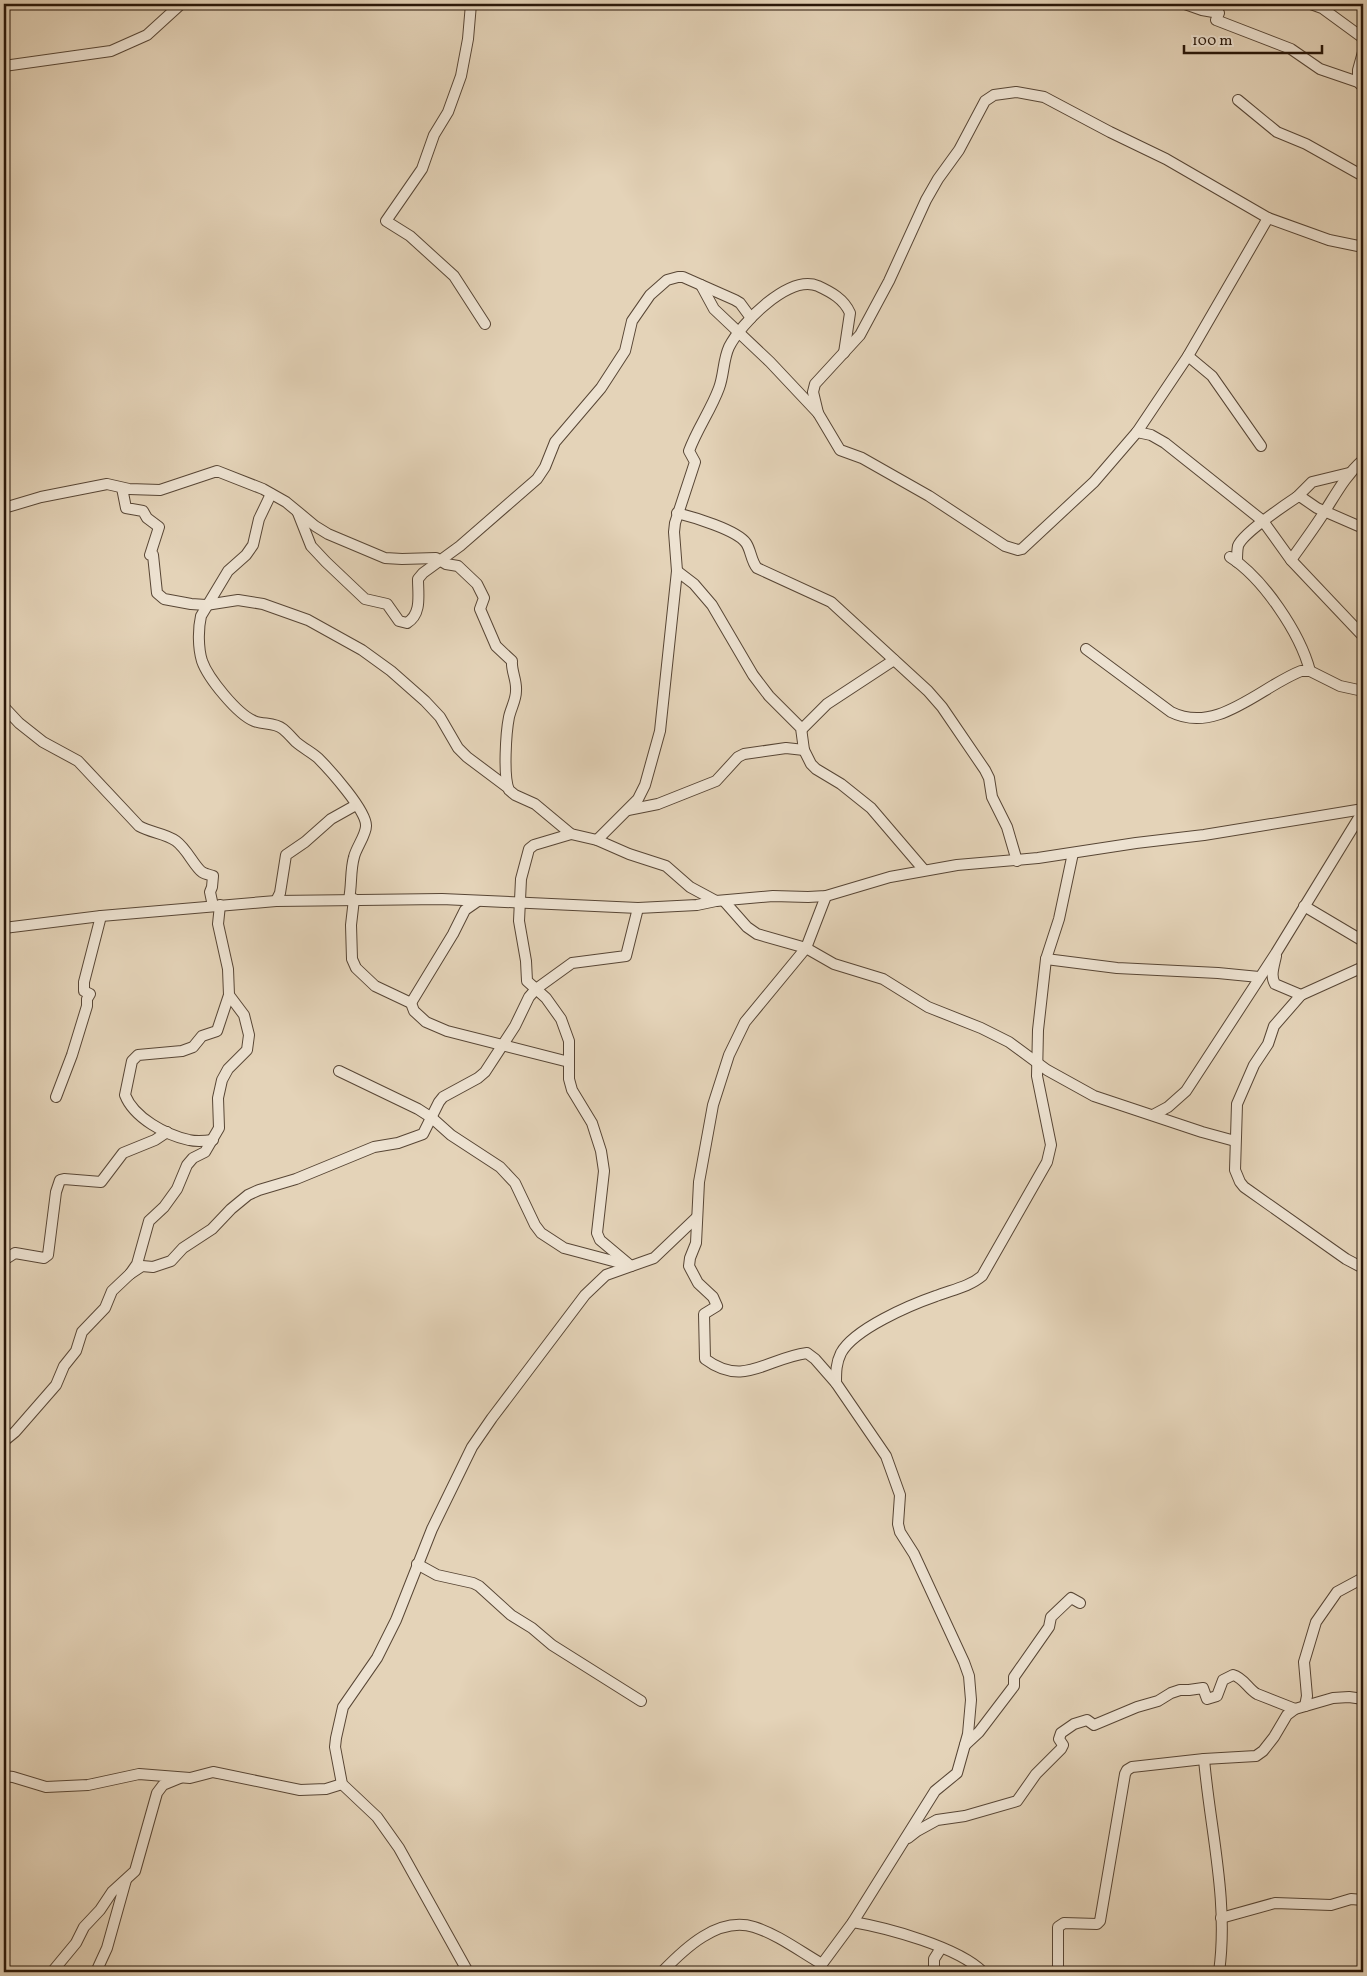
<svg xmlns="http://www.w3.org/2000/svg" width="1367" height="1976" viewBox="0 0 1367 1976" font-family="Vollkorn,serif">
<rect width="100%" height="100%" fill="#e4d3b8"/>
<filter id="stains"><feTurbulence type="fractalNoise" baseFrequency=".004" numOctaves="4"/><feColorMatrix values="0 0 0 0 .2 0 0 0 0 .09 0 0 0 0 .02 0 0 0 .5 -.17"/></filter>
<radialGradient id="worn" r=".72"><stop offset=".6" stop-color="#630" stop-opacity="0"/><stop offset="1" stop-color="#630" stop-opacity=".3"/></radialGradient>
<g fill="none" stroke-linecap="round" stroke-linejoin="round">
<defs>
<g id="minor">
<path d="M471,4l-3,35 -7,37 -13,36 -14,23 -12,34 -36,52 24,15 44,40 31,48"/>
<path d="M1185,4l17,6 17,3 -3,7 75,29 29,20 38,13 5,5"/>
<path d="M1311,4l11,4 41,30"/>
<path d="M4,66l107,-15 36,-16 34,-31"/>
<path d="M1358,82v-12l5,-18"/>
<path d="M1238,100l39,32 29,12 57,32"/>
<path d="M701,285l13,24 56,53 48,51 22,37 22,8 67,38 76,50 13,4 4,-1 72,-67 43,-50 51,-76 80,-138"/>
<path d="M1188,356l24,20 49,70"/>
<path d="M818,413l-5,-21 2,-8 45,-49 29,-54 37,-81 12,-21 21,-29 26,-49 9,-6 22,-3 28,5 66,35 56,27 102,59 61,22 34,7"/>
<path d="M1137,432l14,3 14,8 98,78 28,39 72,76"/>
<path d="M122,488l4,20 17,3 4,7 12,9 -9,28h3l4,38 7,6 27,5 15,1 32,-5 25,4 45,16 54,30 29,21 34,30 15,16 18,31 9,9 40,30"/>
<path d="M271,494l-12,25 -6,26 -7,10 -18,16 -27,45c-3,13 -3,32 1,45 6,17 35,53 52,60 10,4 20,1 29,8 5,4 9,9 13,13 7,6 15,10 22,16 11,11 49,53 48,68 0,9 -10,22 -12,31 -4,14 -2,28 -5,42"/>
<path d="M1297,497l15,-15 37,-9"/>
<path d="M4,508l37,-11 66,-13 22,5 31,1 57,-19 46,18 23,13 29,24 13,8 57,24 17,1 34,-1 10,6 12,2 19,18 7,14 -4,11 16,37 16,15c-1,10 5,19 4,30 0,9 -5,17 -7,26 -3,15 -6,60 0,73l6,5 20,9 36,30 26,6 32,14 37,12 24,21 26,14"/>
<path d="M298,513l13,33 15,16 39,37 22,5 12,17 8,2c15,-9 11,-28 11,-44l5,-6 37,-27 77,-67 8,-12 10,-25 46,-54 24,-37 7,-30 18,-26 17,-15 11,-3h5l52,23 5,3 11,15"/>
<path d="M677,513c16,4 60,17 69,30 5,7 5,18 11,25l74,34 97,89 14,16 43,63 4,8 3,19 15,30 10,34"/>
<path d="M1230,557c33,21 70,76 80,114"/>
<path d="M1291,560c12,-17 24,-33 34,-49 12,-19 21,-36 38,-51"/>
<path d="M1237,562c0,-5 0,-11 1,-16 4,-12 47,-41 59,-49h4l16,11 46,20"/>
<path d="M677,571l17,13 18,21 41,70 16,21 32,32 3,22 7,14 5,5 25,15 30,24 53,62"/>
<path d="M1086,649l85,63c46,23 89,-25 130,-41h9l30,15 23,5"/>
<path d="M4,707l15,16 24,19 35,19 61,65c12,7 26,7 37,15 11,8 18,25 26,31 3,2 8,3 11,4l-1,11 -2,5 3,14"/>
<path d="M802,729l25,-25 67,-44"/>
<path d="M628,810l30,-6 58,-23 22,-24 6,-3 42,-6 18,2"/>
<path d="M571,834l-37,11 -5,4 -8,30 -2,42 7,40 1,20 19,17 15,21 8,22v38l3,11 20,33 9,28 3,20 -7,62 3,7 31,26"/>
<path d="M597,840l41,-41 7,-14 15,-54 17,-160 -3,-39 1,-9 20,-61 -6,-11c8,-22 22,-41 30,-63 5,-13 4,-28 10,-41 12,-24 60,-73 89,-61 13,6 26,13 32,27l-6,40"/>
<path d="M354,899l-3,26 1,34 4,9 19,18 36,17 3,8 12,11 21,9 122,31"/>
<path d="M276,901l4,-8 6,-38 19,-13 26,-23 25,-14"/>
<path d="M724,901l23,26 10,7 49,14 28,16 49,15 45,28 53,21 28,14 38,28 47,26 108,36 33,9"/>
<path d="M1304,906l59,35"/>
<path d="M4,928l97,-12 175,-15 166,-2 196,9 59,-3 19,-4 57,-5 35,1 18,-1 64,-19 67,-12 81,-7 98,-15 68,-8 159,-26"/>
<path d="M1276,956c-2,10 -6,20 -1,28l26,11"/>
<path d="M1046,959l71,9 101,5 41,4"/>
<path d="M1363,967l-62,28 -27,31 -6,18 -14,21 -17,39 -2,66 5,12 4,5 102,72 17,9"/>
<path d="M411,1003l42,-69 12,-24 13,-9"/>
<path d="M339,1071l79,38 14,9 19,17 49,32 15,16 20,42 6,8 23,15 64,17"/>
<path d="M56,1097l16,-42 15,-49v-7l3,-5 -6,-3v-9l17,-66"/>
<path d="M1153,1115l15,-8 18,-16 90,-138 87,-142"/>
<path d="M213,1140c-8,1 -16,2 -24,0 -23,-5 -55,-22 -64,-45l7,-34 6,-6 44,-4 11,-4 9,-11 15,-5 12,-36"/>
<path d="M4,1260l11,-7 29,5 4,-3 8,-63 4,-12 4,-1 37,3 22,-29 32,-13 12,-8"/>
<path d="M130,1274l12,-8 11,1 18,-6 12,-13 29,-19 19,-20 17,-14 11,-5 37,-11 78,-32 24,-4 25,-9 16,-32 4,-5 35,-19 7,-6 30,-46 14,-29 7,-8 36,-26 54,-7 12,-48"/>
<path d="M836,1383c0,-11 0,-20 5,-30 13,-24 69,-48 95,-57 15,-6 33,-9 46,-20l65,-114 4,-17 -14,-69 1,-46 8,-71 13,-40 14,-66"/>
<path d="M4,1441l11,-9 41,-47 8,-19 12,-15 6,-19 23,-24 7,-17 18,-17 7,-10 12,-43 15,-14 13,-18 10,-24 6,-7 12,-6 14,-24 -1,-30 4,-18 6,-11 19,-19 2,-15 -5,-20 -15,-20 -1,-26 -10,-45 2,-19"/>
<path d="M417,1564l20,11 36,8 6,3 32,29 21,13 20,17 89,56"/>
<path d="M1305,1706l2,-10 -3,-34 12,-40 21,-30 26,-14"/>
<path d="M965,1745l14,-13 35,-46v-9l35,-50 2,-10 20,-19 9,5"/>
<path d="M1204,1759c6,70 25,142 15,213"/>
<path d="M4,1776l9,1 33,10 42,-2 51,-11 51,4 23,-6 87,18 26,-1 16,-5"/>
<path d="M908,1838l9,-7 20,-11 28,-4 52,-15 19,-27 25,-25 2,-4 -4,-6 2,-6 13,-9 13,-4 7,5 43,-18 21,-6 13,-8 9,-3h9l14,-2 4,11 10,-3 6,-16 10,-5c11,3 15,14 24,19l38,15"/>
<path d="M1221,1918l54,-15 56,2 20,-6 12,1"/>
<path d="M853,1922c35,6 105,25 130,50"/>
<path d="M52,1972l24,-29 8,-16 16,-17 12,-18 23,-21 22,-78 6,-8 17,-7"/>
<path d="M96,1972l11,-24 19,-68"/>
<path d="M468,1972l-69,-124 -22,-31 -35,-33 -7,-37 1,-9 7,-31 34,-49 19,-38 36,-91 40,-82 20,-29 93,-123 21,-20 48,-17 43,-41"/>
<path d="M662,1972c22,-23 56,-56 92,-45 23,7 47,25 68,37"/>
<path d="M820,1972l2,-8 31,-42 82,-131 22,-18 11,-39 3,-34 -2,-24 -5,-14 -50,-108 -14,-22 -2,-8 2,-29 -14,-39 -50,-73 -21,-24 -8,-6c-40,5 -63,35 -102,6l-1,-45 13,-8 -4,-9 -15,-14 -9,-17 1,-8 6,-15 3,-61 14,-77 16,-50 16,-33 61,-74 20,-52"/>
<path d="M934,1972v-13l7,-11"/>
<path d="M1058,1972v-45l6,-4 33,1 3,-3 25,-147 2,-4 5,-3 72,-8 52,-3 7,-5 11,-14 13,-22 8,-6 38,-11 16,-1 14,2"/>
</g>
</defs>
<use href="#minor" stroke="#584635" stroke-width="12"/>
<use href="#minor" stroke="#ede2d1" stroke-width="10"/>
</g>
<rect width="1367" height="1976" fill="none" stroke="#e4d3b8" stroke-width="20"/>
<rect x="5" y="5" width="1357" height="1966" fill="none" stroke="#291709" stroke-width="2.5"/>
<rect x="10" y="10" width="1347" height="1956" fill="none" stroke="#291709"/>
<path d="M1184 45v8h138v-8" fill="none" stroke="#291709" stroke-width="2.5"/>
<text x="1192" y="45" font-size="15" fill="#291709" stroke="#ede2d1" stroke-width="4" paint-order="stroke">100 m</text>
<rect width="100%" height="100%" filter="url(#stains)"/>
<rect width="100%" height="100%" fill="url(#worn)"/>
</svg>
